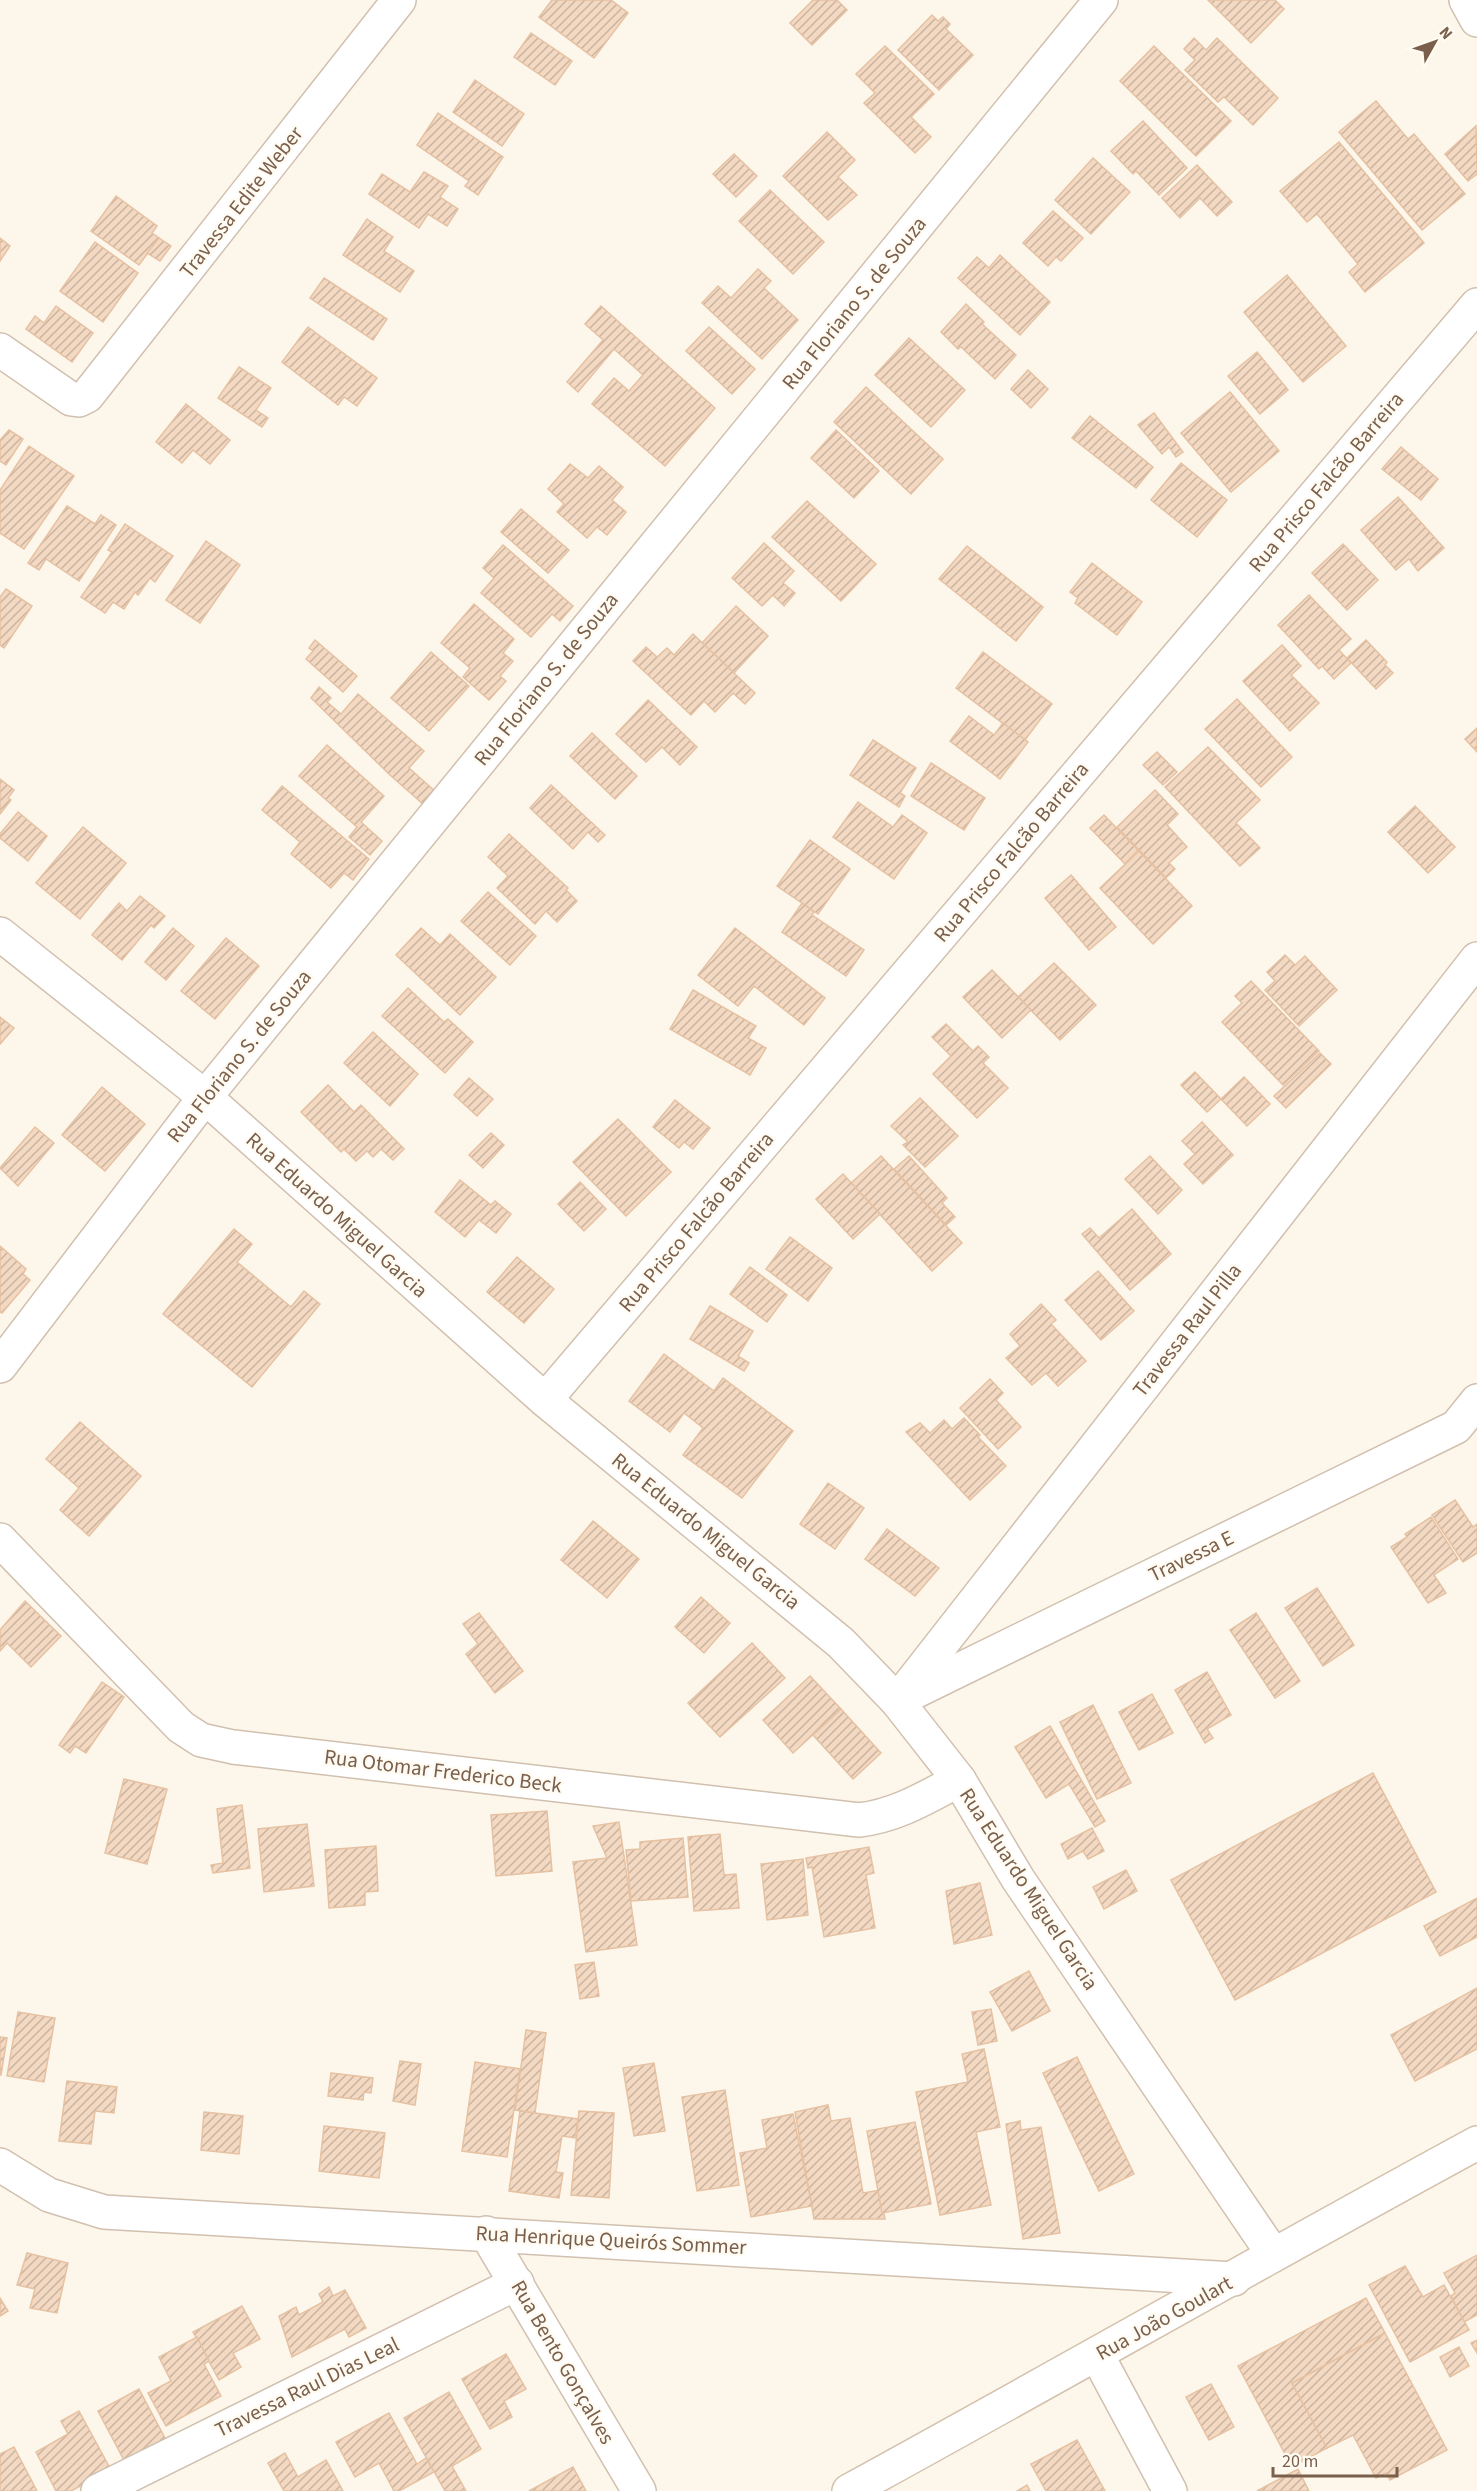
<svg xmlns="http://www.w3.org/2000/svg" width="1477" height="2491" viewBox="0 0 1477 2491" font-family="'Source Sans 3',sans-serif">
<defs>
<pattern id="building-hatch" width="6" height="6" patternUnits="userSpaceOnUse" patternTransform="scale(1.5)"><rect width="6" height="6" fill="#f3d9c2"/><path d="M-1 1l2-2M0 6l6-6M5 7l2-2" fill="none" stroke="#cab3a0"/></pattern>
</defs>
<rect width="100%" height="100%" fill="#fdf7eb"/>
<g fill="url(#building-hatch)" stroke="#e6c1a2" stroke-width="1.5">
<path d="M552,0h59l17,13 -34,45 -55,-41z"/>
<path d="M813,0h24l10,10 -35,35 -22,-22z"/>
<path d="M1208,0h67l9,9 -33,34z"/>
<path d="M932,15l6,6 5,-4 7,7 -4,5 27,26 -34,35 -41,-40z"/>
<path d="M531,33l41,28 -17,24 -41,-28z"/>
<path d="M1194,38l12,12 11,-12 61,60 -25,27 -29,-28 -6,5 -33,-32 10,-10 -11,-11z"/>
<path d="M885,46l49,48 -23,23 20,20 -16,16 -51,-50 11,-10 -19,-19z"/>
<path d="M1154,46l77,75 -35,35 -76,-75z"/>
<path d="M475,80l49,34 -22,32 -49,-34z"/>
<path d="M1376,101l32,38 6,-5 51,60 -43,36 -83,-98z"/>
<path d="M438,113l65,44 -25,38 -13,-9 4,-5 -52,-36z"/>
<path d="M1143,121l44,47 -28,27 -23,-24 -3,3 -22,-23z"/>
<path d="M1476,126l1,48 -9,7 -23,-27z"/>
<path d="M827,132l28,28 -17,17 19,18 -29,25 -45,-44z"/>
<path d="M1339,142l85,101 -59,49 -16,-20 9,-8 -41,-50 -10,8 -27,-31z"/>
<path d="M734,154l23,22 -21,21 -23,-23z"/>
<path d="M1093,158l37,34 -39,42 -36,-34z"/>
<path d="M1197,165l35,37 -15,14 -17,-18 -20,20 -18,-20z"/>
<path d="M424,172l24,14 -8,11 18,12 -11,17 -19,-12 -9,14 -50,-34 13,-20 28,18z"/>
<path d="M770,190l54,52 -31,32 -54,-53z"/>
<path d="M116,196l41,30 -5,7 7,5 -20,27 -48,-34z"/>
<path d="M1053,211l30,27 -22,23 -5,-4 -8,9 -25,-23z"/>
<path d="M367,219l26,18 -9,14 30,20 -14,21 -57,-37z"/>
<path d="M0,238l10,8 -10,15z"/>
<path d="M159,238l12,8 -11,15 -13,-8z"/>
<path d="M95,242l43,31 -35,49 -43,-31z"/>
<path d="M1000,255l50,47 -30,33 -62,-57 19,-21 12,11z"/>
<path d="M758,269l13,12 -7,7 34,32 -36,39 -60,-56 16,-17 13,12z"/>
<path d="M1287,275l59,71 -43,36 -59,-70z"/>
<path d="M324,278l63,41 -14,21 -63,-42z"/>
<path d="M966,304l18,18 -2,2 34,31 -21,24 -34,-32 -3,2 -17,-17z"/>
<path d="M56,306l37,27 -21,29 -46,-33 9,-13 9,7z"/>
<path d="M601,306l114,102 -50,58 -73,-62 22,-26 15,13 14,-16 -29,-26 -36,43 -11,-10 36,-42 -18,-16z"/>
<path d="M308,327l69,51 -20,28 -13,-9 -6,8 -56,-43z"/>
<path d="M709,327l46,42 -23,25 -46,-43z"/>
<path d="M909,338l56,52 -34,37 -56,-52z"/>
<path d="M1257,352l31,38 -28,24 -32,-38z"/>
<path d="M239,367l32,21 -15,22 12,8 -6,9 -44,-29z"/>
<path d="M1028,370l20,19 -17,19 -20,-19z"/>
<path d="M866,387l77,72 -32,35 -77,-72z"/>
<path d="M1230,392l49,59 -48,41 -50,-59z"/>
<path d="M186,404l44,36 -20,24 -17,-14 -11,13 -26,-21z"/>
<path d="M1154,413l29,39 -7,5 -7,-10 -7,7 -24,-29z"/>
<path d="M1090,416l63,51 -17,21 -64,-50z"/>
<path d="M9,430l14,9 -17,26 -6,-4v-21z"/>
<path d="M836,430l43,41 -25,27 -43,-40z"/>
<path d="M29,446l45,30 -50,73 -24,-16v-43z"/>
<path d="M1401,447l37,32 -17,21 -39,-31z"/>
<path d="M1181,463l46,37 -30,37 -46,-37z"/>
<path d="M570,464l18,14 11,-12 24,21 -11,13 14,12 -19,23 -10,-8 -10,11 -30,-26 7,-8 -16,-15z"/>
<path d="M1398,497l46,51 -26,23 -9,-12 -13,11 -35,-40z"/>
<path d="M807,501l69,63 -35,37 -69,-64z"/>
<path d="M67,506l28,18 6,-9 15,10 -37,56 -33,-22 -7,11 -11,-7z"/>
<path d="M521,509l48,41 -21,23 -47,-41z"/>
<path d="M125,524l48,32 -18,26 -5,-4 -12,17 -3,-3 -11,17 -11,-7 -8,11 -24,-16 31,-45 -4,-2z"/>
<path d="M206,541l34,24 -40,58 -34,-23z"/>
<path d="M764,543l30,28 -11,12 12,10 -11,13 -11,-11 -11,11 -30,-28z"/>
<path d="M1343,544l35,36 -31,30 -35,-37z"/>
<path d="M503,545l70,61 -13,15 -8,-7 -21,23 -50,-44 13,-15 -11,-10z"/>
<path d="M967,546l76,61 -27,34 -77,-62z"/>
<path d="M1092,563l50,39 -25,33 -42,-32 3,-5 -8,-6z"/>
<path d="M6,589l26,17 -28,42 -4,-3v-48z"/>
<path d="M1309,595l42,44 -12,11 12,13 -17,16 -12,-13 -3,3 -41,-44z"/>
<path d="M474,604l40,35 -11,14 10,8 -13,15 6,5 -17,19 -26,-23 7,-9 -29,-25z"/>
<path d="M736,606l32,30 -34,37 -32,-30z"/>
<path d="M693,634l62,59 -10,11 -12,-11 -18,19 -11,-11 -13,14 -58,-54 13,-14 11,10 10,-9 7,7z"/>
<path d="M315,640l42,36 -14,16 -37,-33 7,-8 -4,-3z"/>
<path d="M1366,640l21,22 -2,3 8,8 -17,16 -29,-31z"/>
<path d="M1282,645l19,21 -10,9 28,28 -29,28 -47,-50z"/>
<path d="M431,652l38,34 -40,45 -38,-33z"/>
<path d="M983,652l69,52 -27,36 -69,-52z"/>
<path d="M319,687l12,11 -4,4 14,12 17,-20 66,57 -15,17 27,24 -12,13 -34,-30 -79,-77z"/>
<path d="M1237,699l55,58 -31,30 -56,-58z"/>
<path d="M648,700l49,47 -17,18 -18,-18 -16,15 -30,-28z"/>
<path d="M969,716l25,19 9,-12 25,19 -28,37 -50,-38z"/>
<path d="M1477,728v24l-12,-13z"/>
<path d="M592,733l45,43 -22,23 -45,-43z"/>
<path d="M873,740l43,28 -16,25 5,3 -6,11 -49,-32z"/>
<path d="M327,745l57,51 -23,26 21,19 -12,14 -21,-18 8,-10 -58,-51z"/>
<path d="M1208,747l52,53 -24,23 24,25 -20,18 -75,-79z"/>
<path d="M1157,752l20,20 -14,13 -20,-20z"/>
<path d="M931,763l54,35 -21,32 -53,-34z"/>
<path d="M0,779l14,11 -6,8 3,2 -11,14z"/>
<path d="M551,785l54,50 -7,7 -10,-10 -15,17 -43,-41z"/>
<path d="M282,786l87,73 -16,21 -9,-7 -13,15 -40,-34 9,-12 -38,-32z"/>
<path d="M1155,790l23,24 -11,11 20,22 -18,16 6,6 -9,9 -49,-51z"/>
<path d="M858,802l35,25 9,-12 25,18 -33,46 -61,-42z"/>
<path d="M1415,806l40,41 -27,26 -40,-41z"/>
<path d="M18,812l29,24 -19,25 -28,-23v-4z"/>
<path d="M1104,815l34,35 -13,14 -35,-36z"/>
<path d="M83,827l43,36 -46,56 -44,-36z"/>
<path d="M509,834l59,54 -2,2 11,11 -20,21 -11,-11 -11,13 -38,-36 11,-12 -20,-19z"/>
<path d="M810,840l40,29 -32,45 -41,-28z"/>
<path d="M1139,851l53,55 -39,38 -53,-56z"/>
<path d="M1071,875l45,52 -27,23 -44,-52z"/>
<path d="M488,892l48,44 -26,29 -49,-44z"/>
<path d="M140,896l25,20 -11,12 -3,-3 -29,35 -30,-25 27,-32 8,8z"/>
<path d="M802,903l12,9 -2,3 52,35 -18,26 -64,-44z"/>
<path d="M173,928l21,18 -28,34 -21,-18z"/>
<path d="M421,928l19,17 10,-11 46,43 -36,38 -64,-60z"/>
<path d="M735,928l90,70 -21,27 -50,-39 -16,20 -40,-31z"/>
<path d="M226,938l33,28 -44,53 -34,-28z"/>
<path d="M1285,955l10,10 10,-9 32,34 -38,36 -34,-36 10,-9 -8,-9z"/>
<path d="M1054,963l42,42 -36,35 -42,-43z"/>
<path d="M992,970l39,40 -29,28 -39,-41z"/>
<path d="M1251,981l68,70 -36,34 -61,-63 20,-19 -7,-7z"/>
<path d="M408,988l36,34 4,-3 25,23 -28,31 -63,-57z"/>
<path d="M693,990l63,36 -8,12 18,10 -16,27 -80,-46z"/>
<path d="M0,1017l14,11 -14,16z"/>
<path d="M946,1024l27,27 5,-5 11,11 -6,6 25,25 -31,30 -44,-44 18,-18 -19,-19z"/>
<path d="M373,1032l45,42 -28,32 -46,-43z"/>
<path d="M1320,1053l11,11 -45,44 -12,-12z"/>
<path d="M1195,1072l26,27 -14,13 -26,-27z"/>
<path d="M1244,1077l26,27 -23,22 -26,-27z"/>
<path d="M469,1078l24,21 -16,17 -23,-21z"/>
<path d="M328,1085l26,27 7,-7 43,44 -11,11 -12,-11 -8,8 -6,-6 -11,10 -12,-12 -3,3 -40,-40z"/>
<path d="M102,1087l43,37 -40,47 -43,-36z"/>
<path d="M920,1098l38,38 -33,31 -22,-22 5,-3 -17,-16z"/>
<path d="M675,1100l35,28 -17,21 -9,-7 -5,6 -26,-21z"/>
<path d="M618,1119l53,53 -45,44 -53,-54z"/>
<path d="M1202,1122l31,33 -30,29 -19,-20 11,-10 -13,-13z"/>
<path d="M35,1127l19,16 -36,43 -18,-18z"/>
<path d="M491,1133l13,12 -21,23 -14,-13z"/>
<path d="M881,1156l81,87 -30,28 -81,-88z"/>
<path d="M909,1156l38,42 -5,5 13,14 -9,8 -52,-56z"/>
<path d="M1150,1156l32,34 -24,24 -33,-35z"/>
<path d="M843,1174l37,40 -27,25 -37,-40z"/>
<path d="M460,1180l31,25 4,-4 16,13 -15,19 -17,-13 -14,17 -30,-25z"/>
<path d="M580,1182l26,27 -22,22 -26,-27z"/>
<path d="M1132,1209l39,45 -41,36 -48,-56 8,-6 9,10z"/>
<path d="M234,1229l18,15 -15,18 54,45 13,-16 16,13 -68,83 -89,-73z"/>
<path d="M790,1237l42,31 -24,33 -42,-32z"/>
<path d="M0,1246l26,23 -3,5 7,6 -28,33 -2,-1z"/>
<path d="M517,1257l37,32 -30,34 -37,-31z"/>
<path d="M750,1267l37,28 -20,27 -37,-28z"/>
<path d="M1098,1271l36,40 -33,29 -36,-40z"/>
<path d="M1041,1304l15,16 -5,4 35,37 -28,25 -12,-13 -14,12 -26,-27 14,-12 -10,-12z"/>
<path d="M710,1306l43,25 -15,25 11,7 -5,8 -54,-32z"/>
<path d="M664,1354l50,37 9,-13 70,53 -51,67 -59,-43 20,-27 -19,-15 -14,19 -41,-31z"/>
<path d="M990,1379l13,14 -7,7 25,27 -23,22 -38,-41z"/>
<path d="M964,1418l16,17 -2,2 28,29 -36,34 -64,-68 14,-9 10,10 14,-13 8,9z"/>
<path d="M80,1422l61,54 -52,60 -29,-26 19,-22 -33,-29z"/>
<path d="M828,1483l36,25 -29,41 -35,-25z"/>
<path d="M1455,1500l18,27 4,-3v29l-14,9 -31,-47z"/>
<path d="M1431,1517l27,42 -24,16 12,18 -18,10 -37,-56 16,-10 -2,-3z"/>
<path d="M593,1521l46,38 -32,39 -46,-38z"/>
<path d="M887,1529l52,39 -24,28 -50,-37z"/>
<path d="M1317,1588l37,57 -31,21 -38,-58z"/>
<path d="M701,1597l29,26 -26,30 -29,-26z"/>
<path d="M25,1601l36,35 -30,31 -24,-24 -7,8v-21z"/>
<path d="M479,1613l44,58 -28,22 -29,-39 12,-10 -15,-20z"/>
<path d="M1256,1613l44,68 -25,17 -45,-68z"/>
<path d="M752,1643l33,35 -65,59 -32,-34z"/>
<path d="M1207,1672l24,43 -24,14 6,9 -8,5 -30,-53z"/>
<path d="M810,1676l31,33 -48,44 -30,-33z"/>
<path d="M102,1682l22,15 -38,56 -11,-7 -5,7 -11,-8z"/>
<path d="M1152,1694l21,39 -34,17 -20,-38z"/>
<path d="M1093,1705l38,78 -34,16 -37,-77z"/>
<path d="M841,1709l40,44 -28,26 -40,-44z"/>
<path d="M1050,1726l55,95 -10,6 -26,-43 -23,14 -31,-51z"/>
<path d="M1373,1773l63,119 -201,108 -64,-120z"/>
<path d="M124,1779l43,10 -20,75 -42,-11z"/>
<path d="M242,1805l8,63 -37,5 -2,-8 12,-2 -6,-54z"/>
<path d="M547,1811l5,60 -56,5 -5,-61z"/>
<path d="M619,1822l18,123 -51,7 -13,-90 34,-4 -14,-32z"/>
<path d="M307,1824l7,62 -50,6 -6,-63z"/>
<path d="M1092,1828l12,23 -16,8 -5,-8 -15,8 -7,-15z"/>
<path d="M720,1834l4,41 12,-1 3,34 -45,3 -6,-74z"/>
<path d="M683,1838l5,59 -57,4 -5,-51 14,-1v-7z"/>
<path d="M376,1846l2,45 -13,1v13l-36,3 -4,-58z"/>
<path d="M869,1847l5,26 -8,2 9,53 -51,9 -12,-70 -4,1 -2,-10z"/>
<path d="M803,1859l5,56 -41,5 -6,-56z"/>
<path d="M1126,1870l11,21 -33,18 -11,-22z"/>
<path d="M980,1883l12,52 -38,9 -8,-53z"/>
<path d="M1477,1898v39l-37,19 -16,-30z"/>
<path d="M594,1962l5,34 -19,3 -5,-34z"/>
<path d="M1029,1971l21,40 -38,20 -22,-39z"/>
<path d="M1477,1988v61l-62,32 -24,-46z"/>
<path d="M991,2009l6,32 -19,4 -6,-33z"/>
<path d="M18,2012l37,6 -11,64 -37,-6z"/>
<path d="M526,2030l20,3 -11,80 -20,-3z"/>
<path d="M0,2037l7,1 -6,37h-1z"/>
<path d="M984,2049l16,78 -24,5 15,73 -51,10 -24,-123 52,-10 -6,-28z"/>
<path d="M1077,2057l57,117 -35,17 -56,-118z"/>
<path d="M400,2061l21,3 -6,41 -22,-4z"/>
<path d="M475,2062l45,7 -13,88 -45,-6z"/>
<path d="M654,2063l11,68 -31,5 -11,-68z"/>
<path d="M331,2073l42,5 -2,15 -7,-1 -1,8 -35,-4z"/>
<path d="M67,2081l50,6 -3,26 -19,-2 -4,33 -32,-3z"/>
<path d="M725,2090l14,95 -42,6 -15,-94z"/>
<path d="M828,2105l3,16 19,-3 13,75 17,-3 5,29h-71l-19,-107z"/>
<path d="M520,2111l58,8 -3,19 -13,-2 -6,36 7,1 -4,25 -50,-7z"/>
<path d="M579,2111l35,2 -5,85 -38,-3z"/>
<path d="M204,2112l39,4 -4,38 -38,-4z"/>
<path d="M793,2114l19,92 -61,11 -11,-64 27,-5 -5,-28z"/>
<path d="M1020,2121l1,9 20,-3 19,106 -37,6 -17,-115z"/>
<path d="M915,2122l16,82 -49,9 -15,-82z"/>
<path d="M324,2126l61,7 -6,45 -60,-7z"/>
<path d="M27,2253l41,10 -11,50 -27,-5 5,-19 -18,-4z"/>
<path d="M1477,2255v60l-13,7 -13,-26 4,-3 -11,-20z"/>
<path d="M1405,2266l18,31 21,-12 25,45 -59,32 -41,-77z"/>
<path d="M329,2287l4,9 12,-6 21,38 -17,9 -4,-8 -53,28 -13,-41 17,-9 3,8 24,-13 -4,-8z"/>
<path d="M0,2298l8,13 -8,5z"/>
<path d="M1366,2298l19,35 -93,50 35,65 -35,19 -54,-101z"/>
<path d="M242,2306l18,33 -27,14 8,14 -22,13 -26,-48z"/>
<path d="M1385,2333l62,117 -57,30 -4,-7 -10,5 -23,-43 -26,13 -35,-65z"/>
<path d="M197,2337l12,24 -5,3 17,32 -55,30 -18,-33 23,-12 -12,-24z"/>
<path d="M1477,2340v13l-6,-10z"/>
<path d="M1459,2347l10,19 -19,11 -10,-20z"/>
<path d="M506,2354l20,35 -22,12 8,16 -22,12 -28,-50z"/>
<path d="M1211,2384l23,43 -25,13 -23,-43z"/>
<path d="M139,2389l27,51 -41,22 -27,-51z"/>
<path d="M449,2392l32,57 -29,17 14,25h-21l-41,-73z"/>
<path d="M79,2411l32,59 -40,21h-15l-20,-39 32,-18 -7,-13z"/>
<path d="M389,2413l28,51 9,-6 8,14 -35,19h-5l-15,-28 -24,14 -19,-35z"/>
<path d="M1077,2440l28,51h-59l-15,-27z"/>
<path d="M14,2447l23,44h-37v-37z"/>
<path d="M285,2453l13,24 28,-17 17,31h-59l-16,-28z"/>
<path d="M573,2467l13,24h-57z"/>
<path d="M1298,2469l11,22h-52z"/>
<path d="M1027,2485l3,6h-13z"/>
</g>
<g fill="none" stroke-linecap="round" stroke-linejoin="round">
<defs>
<g id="street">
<path d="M1466,0l11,20"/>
<path d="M0,350l71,49 8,1 8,-4 312,-396"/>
<path d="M0,934l205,163 340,303 296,243 56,58 62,79 59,99 255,375"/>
<path d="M0,1366l205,-269 896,-1097"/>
<path d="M545,1400l932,-1095"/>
<path d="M0,1540l181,187 20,13 32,7 626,73c37,-4 68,-23 100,-40"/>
<path d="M904,1697l552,-270 21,-26"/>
<path d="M897,1701l580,-742"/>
<path d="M0,2165l49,30 55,17 1130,67"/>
<path d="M486,2233l153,258"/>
<path d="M1097,2355l73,136"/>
<path d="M98,2491l419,-208"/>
</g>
<path id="secondary" d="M849,2491c210,-115 418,-234 628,-348"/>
</defs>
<use href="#street" stroke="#d1c0af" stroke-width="36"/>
<use href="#secondary" stroke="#d4c1ad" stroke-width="36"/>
<use href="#street" stroke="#fff" stroke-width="33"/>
<use href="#secondary" stroke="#fff" stroke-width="33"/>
</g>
<g text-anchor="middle" stroke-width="4.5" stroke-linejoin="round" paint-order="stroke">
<g font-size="21" fill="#7a604c" stroke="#fffbf2">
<text transform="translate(241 202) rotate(-52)" y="7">Travessa Edite Weber</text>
<text transform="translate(854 303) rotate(-51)" y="7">Rua Floriano S. de Souza</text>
<text transform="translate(1326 482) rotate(-50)" y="7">Rua Prisco Falcão Barreira</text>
<text transform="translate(546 679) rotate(-51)" y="7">Rua Floriano S. de Souza</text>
<text transform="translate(1011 852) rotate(-50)" y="7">Rua Prisco Falcão Barreira</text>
<text transform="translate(239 1056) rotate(-51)" y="7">Rua Floriano S. de Souza</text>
<text transform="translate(337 1215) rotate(42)" y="7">Rua Eduardo Miguel Garcia</text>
<text transform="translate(696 1222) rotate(-50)" y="7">Rua Prisco Falcão Barreira</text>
<text transform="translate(1187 1330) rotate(-52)" y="7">Travessa Raul Pilla</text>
<text transform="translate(706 1531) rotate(39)" y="7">Rua Eduardo Miguel Garcia</text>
<text transform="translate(1191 1556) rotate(-26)" y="7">Travessa E</text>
<text transform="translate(443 1771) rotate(7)" y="7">Rua Otomar Frederico Beck</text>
<text transform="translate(1029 1889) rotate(57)" y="7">Rua Eduardo Miguel Garcia</text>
<text transform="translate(611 2240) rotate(3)" y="7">Rua Henrique Queirós Sommer</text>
<text transform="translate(1164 2318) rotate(-29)" y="7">Rua João Goulart</text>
<text transform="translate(563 2362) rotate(60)" y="7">Rua Bento Gonçalves</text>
<text transform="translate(307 2387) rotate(-26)" y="7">Travessa Raul Dias Leal</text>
</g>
</g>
<g transform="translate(1435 42) rotate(50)" stroke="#fffbf2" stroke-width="4.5" paint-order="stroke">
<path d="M0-4.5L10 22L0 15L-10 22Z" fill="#7a604c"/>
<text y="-9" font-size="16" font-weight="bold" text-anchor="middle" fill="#7a604c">N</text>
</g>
<path d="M1273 2467v9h124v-9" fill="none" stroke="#7a604c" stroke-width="3"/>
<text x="1282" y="2467" font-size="18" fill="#7a604c" stroke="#fffbf2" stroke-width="4.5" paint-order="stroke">20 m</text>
</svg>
